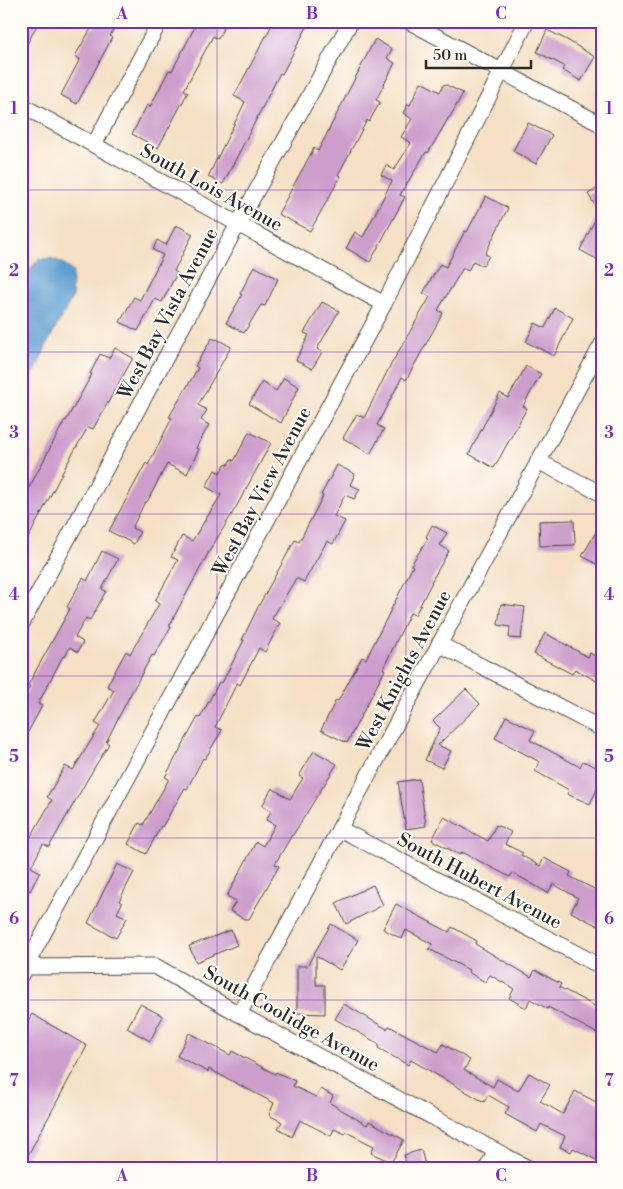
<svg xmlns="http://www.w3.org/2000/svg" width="623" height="1189" viewBox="0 0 623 1189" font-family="'Libre Bodoni',serif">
<rect width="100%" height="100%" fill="#fdfcf7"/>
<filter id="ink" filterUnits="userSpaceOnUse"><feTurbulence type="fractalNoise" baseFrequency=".02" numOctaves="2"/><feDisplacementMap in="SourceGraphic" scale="10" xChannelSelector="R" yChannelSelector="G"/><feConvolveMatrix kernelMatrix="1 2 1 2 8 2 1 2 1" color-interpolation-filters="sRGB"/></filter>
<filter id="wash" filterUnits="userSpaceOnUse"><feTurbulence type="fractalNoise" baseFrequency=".0096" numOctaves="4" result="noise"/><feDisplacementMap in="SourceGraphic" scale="20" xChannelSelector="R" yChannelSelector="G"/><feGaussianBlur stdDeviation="1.12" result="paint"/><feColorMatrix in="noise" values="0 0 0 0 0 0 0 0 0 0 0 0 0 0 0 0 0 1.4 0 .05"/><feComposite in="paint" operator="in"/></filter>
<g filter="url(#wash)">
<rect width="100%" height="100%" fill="#f5e0c5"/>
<path fill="#5f9fd2" stroke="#45657e" d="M50,258l11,4 12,10 -2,17 2,7 -26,48 -11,26 -15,22v-103l10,-21 7,-8z"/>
<g id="blocks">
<g fill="#cd9ecc">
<path d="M21,21h18l-18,35z"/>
<path d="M98,21h20l-8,15 2,2 -35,66 -16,-9 19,-36 -5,-3 17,-29 2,1z"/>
<path d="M198,21h29l-9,18 -5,-3 -29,54 4,2 -30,56 -26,-14 15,-29 3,2 19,-37 3,1z"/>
<path d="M274,21h36l-28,53 -2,-1 -57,111 -15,-7 37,-75 -11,-6z"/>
<path d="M547,30l20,10 28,17 -14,24 -19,-11 2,-4 -27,-14z"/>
<path d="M375,39l17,10 -5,9 8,5 -19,37 4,2 -11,20 -2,-2 -29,55 3,1 -31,55 -32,-17 36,-66 4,3z"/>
<path d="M421,82l19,10 4,-8 19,9 -13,24h-1l-21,36 -2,-1 -26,43 5,2 -35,65 -24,-14 9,-16 8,5 29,-56 -11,-6 5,-10 8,5 17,-27 -10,-6 11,-18 -9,-6 5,-9 2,1z"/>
<path d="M528,123l24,12 -16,29 -23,-13z"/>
<path d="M602,186v76l-22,-12 19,-38 -11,-18z"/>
<path d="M486,196l22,12 -23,46 4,2 -6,10 -10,-5 -5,10 -5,-3 -25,42 5,3 -37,67 -4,-3 -25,48 7,4 -14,25 -27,-16 14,-24 7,4 26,-52 40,-69 -7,-4 17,-29 6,3 19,-36 2,1z"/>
<path d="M176,225l17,9 -19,37 3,2 -15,29 -7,-3 -17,32 -18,-9 14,-25 6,3 23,-45 -10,-5 4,-10 9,5z"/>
<path d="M254,266l24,13 -13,27 -4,-1 -17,28 -18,-10 16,-28 -2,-1z"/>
<path d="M322,302l17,9 -22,38 5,3 -10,17 -16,-9 13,-25 -5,-2z"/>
<path d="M555,308l18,10 -19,38 -28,-14 9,-19 10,5z"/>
<path d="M212,338l4,2 1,-1 14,8 -33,58 9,5 -6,10 8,5 -13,23 3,1 -12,25 -20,-10 -20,38h-2l-13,26 8,4 -6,12 -25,-13 37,-68 2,2 24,-47 -3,-1 29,-49 -3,-2z"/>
<path d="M115,348l18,10 -40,71 -5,-2 -19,33 -48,92v-49l44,-83 1,1 26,-47h-2l10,-20 9,4z"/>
<path d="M526,366l15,8 -18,32 4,2 -33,60 -25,-14 31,-61 8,5z"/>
<path d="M284,378l15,9 -18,36 -32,-19 13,-22 14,9z"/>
<path d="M249,432l22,11 -36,66 -25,41 -41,76 2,1 -17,29 -2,-1 -25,46 -21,41 3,2 -15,24 -45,79 -6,-3 -12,23 9,5 -10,19 -9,-4v-33l31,-54 -5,-3 18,-31 8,4 27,-44 -5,-3 19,-33 -7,-4 19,-35 4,3 29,-50 -4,-3 23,-41 -7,-3 11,-21 10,5 29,-46 -15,-8 9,-17 5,3 5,-9 3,1 3,-6 3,2z"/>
<path d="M337,465l18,9 -5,11 10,4 -6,10 -9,-4 -11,21 11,5 -12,23 -6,-3 -23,41 -8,-4 -24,41 8,4 -15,29 -6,-4 -19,37 -3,-2 -22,44 7,3 -17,29 -2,-1 -16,31 -2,-1 -23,39 -1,-1 -15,28 -18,-10 11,-21 4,2 26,-46 -4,-2 33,-60 2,1 19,-36 3,1 22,-43h-2l16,-33 37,-67 4,2 24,-46 -2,-1z"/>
<path d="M574,520l1,25 -35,1 -1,-25z"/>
<path d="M602,522v45l-20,-11z"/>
<path d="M432,525l15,8 -7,12 9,6 -18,31h1l-17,33 -5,-2 -27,56 2,1 -38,73 -26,-13 15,-30 2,1 24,-44 4,2 47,-93 -2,-1 17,-27 -2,-1z"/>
<path d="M102,551l16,8 -16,30 4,2 -16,29 -4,-2 -11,19 8,5 -5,10 -8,-5 -5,10 -2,-1 -25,48 4,2 -21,39v-43l9,-16 -2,-1 42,-76 -3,-2 16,-29 4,3z"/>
<path d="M501,604l24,3 -4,32 -12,-1 1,-11 -12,-2z"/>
<path d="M545,633l43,24 2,-4 12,7v24l-27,-15 -3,5 -38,-20z"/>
<path d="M466,689l14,15 -42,41 13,6 -9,17 -17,-8 15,-32 -7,-7z"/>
<path d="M506,716l29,15 -5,9 50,27 3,-6 19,9v9l-12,25 -23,-10 2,-4 -34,-19 5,-9 -45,-24z"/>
<path d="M314,751l23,13 -44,71h-1l-17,29 4,2 -30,53h-5l-14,-8 6,-10 -9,-5 29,-54 7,4 12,-21 -9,-5 5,-9 -9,-5 10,-18 18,11 13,-21 -4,-2z"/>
<path d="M419,779l7,47 -20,3 -8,-47z"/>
<path d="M444,817l44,24 8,-16 15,7 -6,12 18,9 -2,2 19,11 4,-8 27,14 -2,4 33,17v26l-4,7 -27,-14 7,-14 -25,-14 -5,9 -35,-20 -3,4 -48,-25 -2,3 -28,-15z"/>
<path d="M117,864l17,8 -15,29 3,2 -5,10 10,5 -11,20 -28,-15z"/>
<path d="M373,885l10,20 -37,19 -10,-21z"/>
<path d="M396,904l53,28 3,-5 25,14 -2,3 56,33 4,-7 26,14 -2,3 43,23v26l-54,-29v2l-18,-10 -4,9 -17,-10 5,-9 -24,-14 -5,7 -17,-10 1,-2 -40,-21 3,-5 -26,-14 -4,9 -19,-10z"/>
<path d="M331,924l27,16 -18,30 -24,-14v29h9v29l-28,-1v-47h10z"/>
<path d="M231,930l6,15 -41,17 -7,-16z"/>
<path d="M140,1004l23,12 -13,25 -23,-13z"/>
<path d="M344,1004l43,25 2,-3 49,26 5,-8 27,16 -6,10 29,17 4,-8 21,12 11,-18 21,12 -10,16 23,13 12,-23 27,14v58l-29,-15 -2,4 -11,-5 5,-11 -24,-12 -4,8 -32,-18 4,-7 -21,-12 -4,7 -73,-42 -3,5 -30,-17 1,-4 -44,-25z"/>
<path d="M32,1014l55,32 -66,122v-136z"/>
<path d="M189,1033l41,22 2,-4 43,23 1,-2 19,9 -2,5 23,11 5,-8 12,7 -3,7 37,22 2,-4 35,19 -9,16 -4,6 -20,-9 3,-7 -28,-14 -1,2 -11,-5 -3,7 -31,-16 -8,17 -14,-9 4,-6 -13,-7 5,-12 -65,-34 -1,3 -31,-16z"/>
<path d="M421,1150l5,18h-18l-4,-13z"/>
</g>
</g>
</g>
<g filter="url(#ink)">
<use href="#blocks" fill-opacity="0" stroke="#494642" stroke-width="1"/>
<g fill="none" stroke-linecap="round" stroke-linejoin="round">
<defs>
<g id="minor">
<path d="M408,21l194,104"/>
<path d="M21,105l363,199"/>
<path d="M94,145l66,-124"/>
<path d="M538,461l64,33"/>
<path d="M21,625l217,-401 113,-203"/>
<path d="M439,644l163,85"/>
<path d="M340,829l262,138"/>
<path d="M21,965l4,2 130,-1 84,48 289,154"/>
<path d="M21,975l363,-671 143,-283"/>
<path d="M239,1014l363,-670"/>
<path d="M487,1168l9,-17"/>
</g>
</defs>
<use href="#minor" stroke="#494642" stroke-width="17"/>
<use href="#minor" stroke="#fff" stroke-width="15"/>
</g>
</g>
<path fill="none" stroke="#7b2cbf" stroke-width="1" stroke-opacity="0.55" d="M217,21v1147M406,21v1147M21,190h581M21,352h581M21,514h581M21,676h581M21,838h581M21,1000h581"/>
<g text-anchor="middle" stroke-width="4" stroke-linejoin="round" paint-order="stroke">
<g font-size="19" fill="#2b2b2b" stroke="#fdfcf7">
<text transform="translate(212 187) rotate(29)" y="7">South Lois Avenue</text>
<text transform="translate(167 313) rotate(-62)" y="7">West Bay Vista Avenue</text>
<text transform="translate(261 491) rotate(-62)" y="7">West Bay View Avenue</text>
<text transform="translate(403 670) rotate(-62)" y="7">West Knights Avenue</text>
<text transform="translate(480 880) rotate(28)" y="7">South Hubert Avenue</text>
<text transform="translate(292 1018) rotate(29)" y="7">South Coolidge Avenue</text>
</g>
</g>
<rect width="623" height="1189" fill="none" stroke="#fdfcf7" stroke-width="55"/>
<path d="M426 60v8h105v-8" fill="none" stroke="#2b2b2b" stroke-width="2.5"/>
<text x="433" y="60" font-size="15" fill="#2b2b2b" stroke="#fdfcf7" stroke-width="4" paint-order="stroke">50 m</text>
<rect x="28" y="28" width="568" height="1134" fill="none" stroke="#7b2cbf" stroke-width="2"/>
<g font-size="16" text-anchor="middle" font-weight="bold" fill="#7b2cbf">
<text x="122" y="19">A</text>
<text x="312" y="19">B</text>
<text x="501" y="19">C</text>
<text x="14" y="114">1</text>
<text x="609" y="114">1</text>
<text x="14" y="276">2</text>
<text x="609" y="276">2</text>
<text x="14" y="438">3</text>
<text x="609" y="438">3</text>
<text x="14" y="600">4</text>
<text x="609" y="600">4</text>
<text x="14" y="762">5</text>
<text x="609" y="762">5</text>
<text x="14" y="924">6</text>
<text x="609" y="924">6</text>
<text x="14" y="1086">7</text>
<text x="609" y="1086">7</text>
<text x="122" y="1181">A</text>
<text x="312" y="1181">B</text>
<text x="501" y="1181">C</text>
</g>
</svg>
